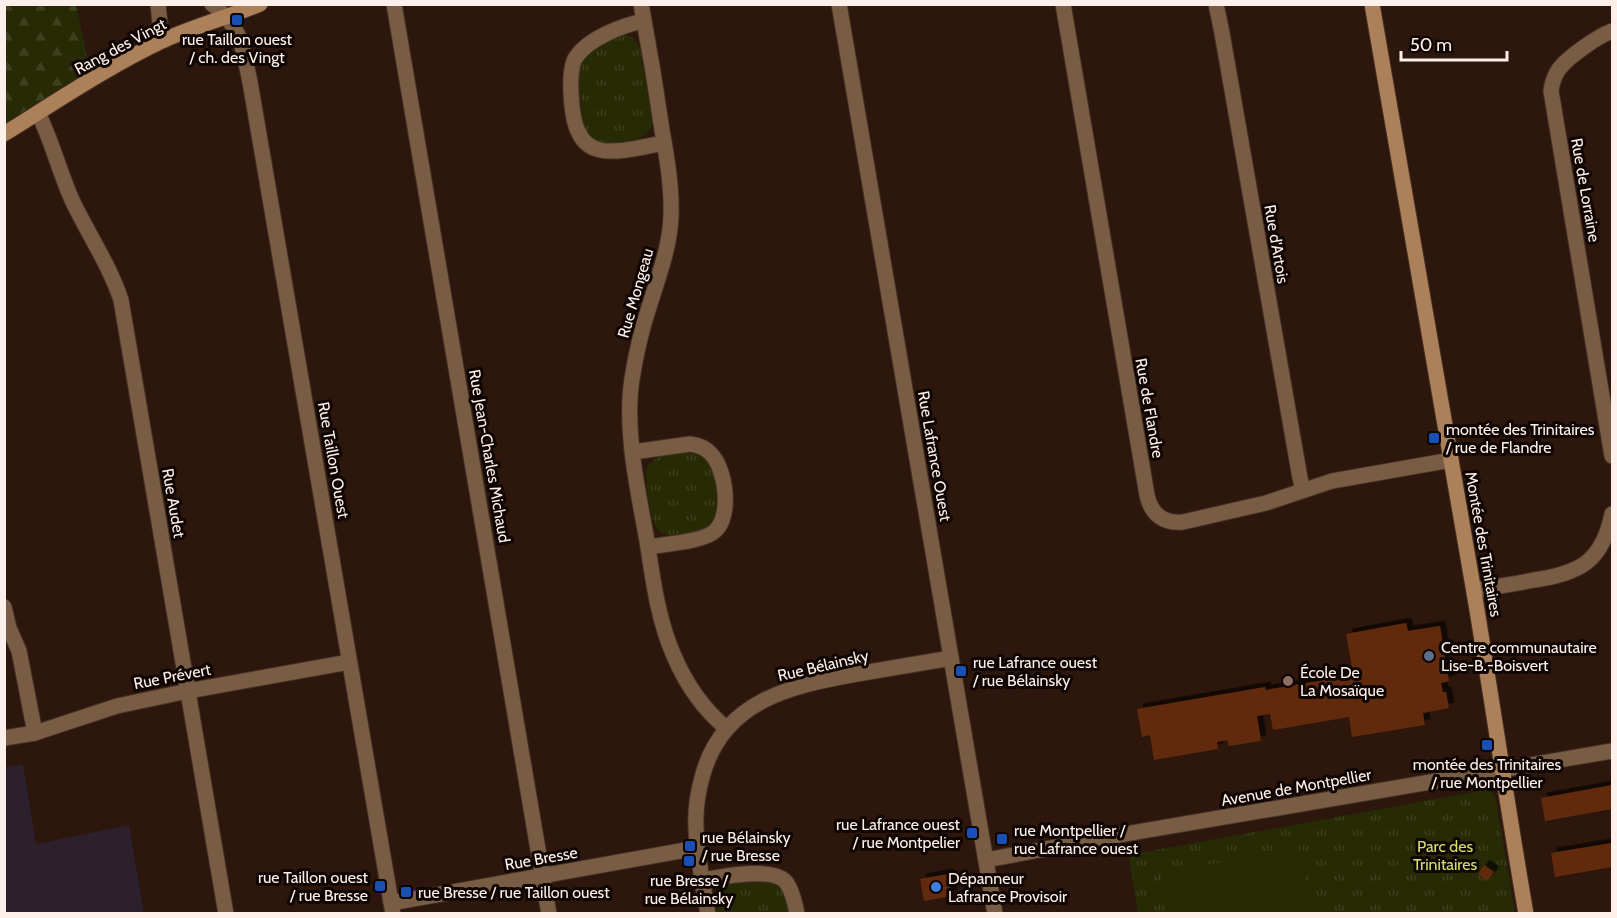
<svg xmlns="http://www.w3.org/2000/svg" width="1617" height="918" viewBox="0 0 1617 918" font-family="Cabin,sans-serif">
<defs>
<pattern id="grass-tufts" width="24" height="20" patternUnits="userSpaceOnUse" patternTransform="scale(1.5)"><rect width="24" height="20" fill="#272b05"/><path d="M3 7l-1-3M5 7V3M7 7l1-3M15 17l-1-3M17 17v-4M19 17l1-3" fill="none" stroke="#3c401d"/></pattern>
<pattern id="forest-firs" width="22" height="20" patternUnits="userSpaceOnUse" patternTransform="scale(1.5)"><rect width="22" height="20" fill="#272b05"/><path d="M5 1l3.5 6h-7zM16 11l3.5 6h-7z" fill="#3c401d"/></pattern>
<filter id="shadow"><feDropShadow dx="5.5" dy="-5.5" stdDeviation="0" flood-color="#0009"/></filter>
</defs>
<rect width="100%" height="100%" fill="#2d170c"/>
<path fill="#2c202c" d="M23,764l13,80 93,-19 15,88h-139v-146z"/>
<g fill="url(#grass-tufts)">
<path d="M626,35l7,2 7,11 12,74c-1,5 -2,9 -6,12 -11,10 -45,14 -56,2 -7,-8 -8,-20 -9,-30 -1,-12 -4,-25 -1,-37 4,-18 30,-29 46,-34z"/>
<path d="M688,453c6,1 12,1 17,6 14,11 18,50 7,64 -5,7 -16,10 -25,10 -8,1 -19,4 -27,-1 -11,-8 -14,-48 -14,-62 7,-17 25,-15 42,-17z"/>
<path d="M1485,790h4l6,5 20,118h-377l-10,-58z"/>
<path d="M761,881c23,2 24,12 28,32h-72l-2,-19 4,-7 14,-4z"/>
</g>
<path fill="url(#forest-firs)" d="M5,4l71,1 14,65 -85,53z"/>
<path fill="#272b05" d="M1301,850l10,63h-143l-7,-41z"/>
<g fill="#622a0b" filter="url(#shadow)">
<path d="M1406,623l2,8 32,-5 9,55 -8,2 2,9h3l3,16 -26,5 2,12 -73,12 -3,-20 -76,13 -3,-16 -13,2 4,25 -32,5 -2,-6 -10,2 1,7 -64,11 -4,-25 -8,2 -5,-28 128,-22 1,3 75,-13 1,4 12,-3 -8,-44z"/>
<path d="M1612,785v24l-67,12 -4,-23z"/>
<path d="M1612,843v24l-57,10 -4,-24z"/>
<path d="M1484,865l10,7 -7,9 -9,-7z"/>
<path d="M948,874l4,22 -28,5 -4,-22z"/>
</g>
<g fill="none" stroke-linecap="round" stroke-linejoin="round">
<defs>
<g id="street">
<path d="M158,4l2,20 5,16"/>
<path d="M212,4c31,25 30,42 38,78l143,832"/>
<path d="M394,4l155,910"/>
<path d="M641,4c8,42 15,84 21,126 5,28 10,57 9,86 -1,30 -12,59 -21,88 -8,24 -14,49 -18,75 -8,52 6,111 15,162 6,39 11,79 27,115 12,28 28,52 52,72"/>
<path d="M839,4l156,910"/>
<path d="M1063,4l84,491c4,19 16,29 36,27l83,-19 66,-22 119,-21"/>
<path d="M1216,4l6,29 78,445 3,12"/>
<path d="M644,21c-21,4 -55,17 -68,36 -9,13 -5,63 3,76 4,9 12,15 21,17 18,4 46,-4 64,-7"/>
<path d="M1612,31c-14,5 -44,26 -53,38 -5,7 -7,14 -8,22l61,365"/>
<path d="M38,113c14,28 21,58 34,87 16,34 37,64 49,100l105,614"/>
<path d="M633,452l57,-8c8,1 16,4 21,10 15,15 21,62 4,77 -12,11 -50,13 -67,16"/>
<path d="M1474,590c20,-3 40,-6 60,-10 46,-7 68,-18 78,-66"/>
<path d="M4,607l5,21 10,23 2,10 14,72"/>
<path d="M4,738l31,-5 82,-27 71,-15 161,-29"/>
<path d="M986,860l139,-26 487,-83"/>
<path d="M702,880c19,-3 70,-14 84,2 6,8 9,21 11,32"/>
<path d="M391,903l306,-55"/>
<path d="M708,914c-5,-29 -11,-58 -12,-86 -1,-18 2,-37 7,-54 21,-74 88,-88 154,-100 31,-5 63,-11 94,-16"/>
</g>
<g id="secondary">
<path d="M1372,4l104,600c17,103 32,206 50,310"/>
<path d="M4,134c53,-33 105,-68 160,-94 31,-14 64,-23 96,-36"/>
</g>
</defs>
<use href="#street" stroke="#463127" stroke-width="17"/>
<use href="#secondary" stroke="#463127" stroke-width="17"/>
<use href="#street" stroke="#785d44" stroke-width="15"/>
<use href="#secondary" stroke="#ac8058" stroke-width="15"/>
</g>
<g fill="#1a4fb4" stroke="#0f0603" stroke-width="2">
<rect x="231" y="14" width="12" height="12" rx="3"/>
<rect x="1428" y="432" width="12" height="12" rx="3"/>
<rect x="955" y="665" width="12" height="12" rx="3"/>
<rect x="1481" y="739" width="12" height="12" rx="3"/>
<rect x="966" y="827" width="12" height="12" rx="3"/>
<rect x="996" y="833" width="12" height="12" rx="3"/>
<rect x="684" y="840" width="12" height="12" rx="3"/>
<rect x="683" y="855" width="12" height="12" rx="3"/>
<rect x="374" y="880" width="12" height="12" rx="3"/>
<rect x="400" y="886" width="12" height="12" rx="3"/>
</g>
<circle fill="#5c6f8a" stroke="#0f0603" stroke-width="2" cx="1429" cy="656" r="6"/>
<circle fill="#8d6e63" stroke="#0f0603" stroke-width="2" cx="1288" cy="681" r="6"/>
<circle fill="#3f7fe0" stroke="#0f0603" stroke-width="2" cx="936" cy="887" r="6"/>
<g text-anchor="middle" stroke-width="6" stroke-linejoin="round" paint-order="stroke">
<g font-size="16" fill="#fdf0ea" stroke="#0f0603" text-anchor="start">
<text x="237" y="45" text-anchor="middle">rue Taillon ouest<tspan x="237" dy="18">/ ch. des Vingt</tspan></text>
<text x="1446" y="435">montée des Trinitaires<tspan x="1446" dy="18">/ rue de Flandre</tspan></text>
<text x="1441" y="653">Centre communautaire<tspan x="1441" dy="18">Lise-B.-Boisvert</tspan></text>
<text x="973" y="668">rue Lafrance ouest<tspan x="973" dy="18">/ rue Bélainsky</tspan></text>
<text x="1300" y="678">École De<tspan x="1300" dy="18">La Mosaïque</tspan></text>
<text x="1487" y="770" text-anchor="middle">montée des Trinitaires<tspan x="1487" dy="18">/ rue Montpellier</tspan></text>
<text x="960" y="830" text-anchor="end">rue Lafrance ouest<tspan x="960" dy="18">/ rue Montpelier</tspan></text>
<text x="1014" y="836">rue Montpellier /<tspan x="1014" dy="18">rue Lafrance ouest</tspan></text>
<text x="702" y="843">rue Bélainsky<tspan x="702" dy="18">/ rue Bresse</tspan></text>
<text x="368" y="883" text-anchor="end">rue Taillon ouest<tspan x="368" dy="18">/ rue Bresse</tspan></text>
<text x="948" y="884">Dépanneur<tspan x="948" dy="18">Lafrance Provisoir</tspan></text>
<text x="689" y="886" text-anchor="middle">rue Bresse /<tspan x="689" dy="18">rue Bélainsky</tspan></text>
<text x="418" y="898">rue Bresse / rue Taillon ouest</text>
</g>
<g font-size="16" fill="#fdf0ea" stroke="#0f0603">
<text transform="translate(120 46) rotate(-28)" y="6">Rang des Vingt</text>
<text transform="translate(1586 190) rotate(80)" y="6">Rue de Lorraine</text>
<text transform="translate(1277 244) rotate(80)" y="6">Rue d'Artois</text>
<text transform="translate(635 293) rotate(-74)" y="6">Rue Mongeau</text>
<text transform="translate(1150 408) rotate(80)" y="6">Rue de Flandre</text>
<text transform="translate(490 456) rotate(80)" y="6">Rue Jean-Charles Michaud</text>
<text transform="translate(935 456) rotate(80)" y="6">Rue Lafrance Ouest</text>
<text transform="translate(334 460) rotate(80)" y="6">Rue Taillon Ouest</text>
<text transform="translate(174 503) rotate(80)" y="6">Rue Audet</text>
<text transform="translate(1484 544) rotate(80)" y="6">Montée des Trinitaires</text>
<text transform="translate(823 665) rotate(-13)" y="6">Rue Bélainsky</text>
<text transform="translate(172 676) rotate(-11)" y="6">Rue Prévert</text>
<text transform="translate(1296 787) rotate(-10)" y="6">Avenue de Montpellier</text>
<text transform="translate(541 858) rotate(-10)" y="6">Rue Bresse</text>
</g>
<g font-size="16" fill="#d3e16a" stroke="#0f0603">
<text x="1445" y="852">Parc des<tspan x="1445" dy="18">Trinitaires</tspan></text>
</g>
</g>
<rect width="1617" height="918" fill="none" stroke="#fdf0ea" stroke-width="12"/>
<path d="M1401 51v9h106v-9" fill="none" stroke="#fdf0ea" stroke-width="3"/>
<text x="1410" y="51" font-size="18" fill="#fdf0ea" stroke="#0f0603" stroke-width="4.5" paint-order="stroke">50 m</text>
</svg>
